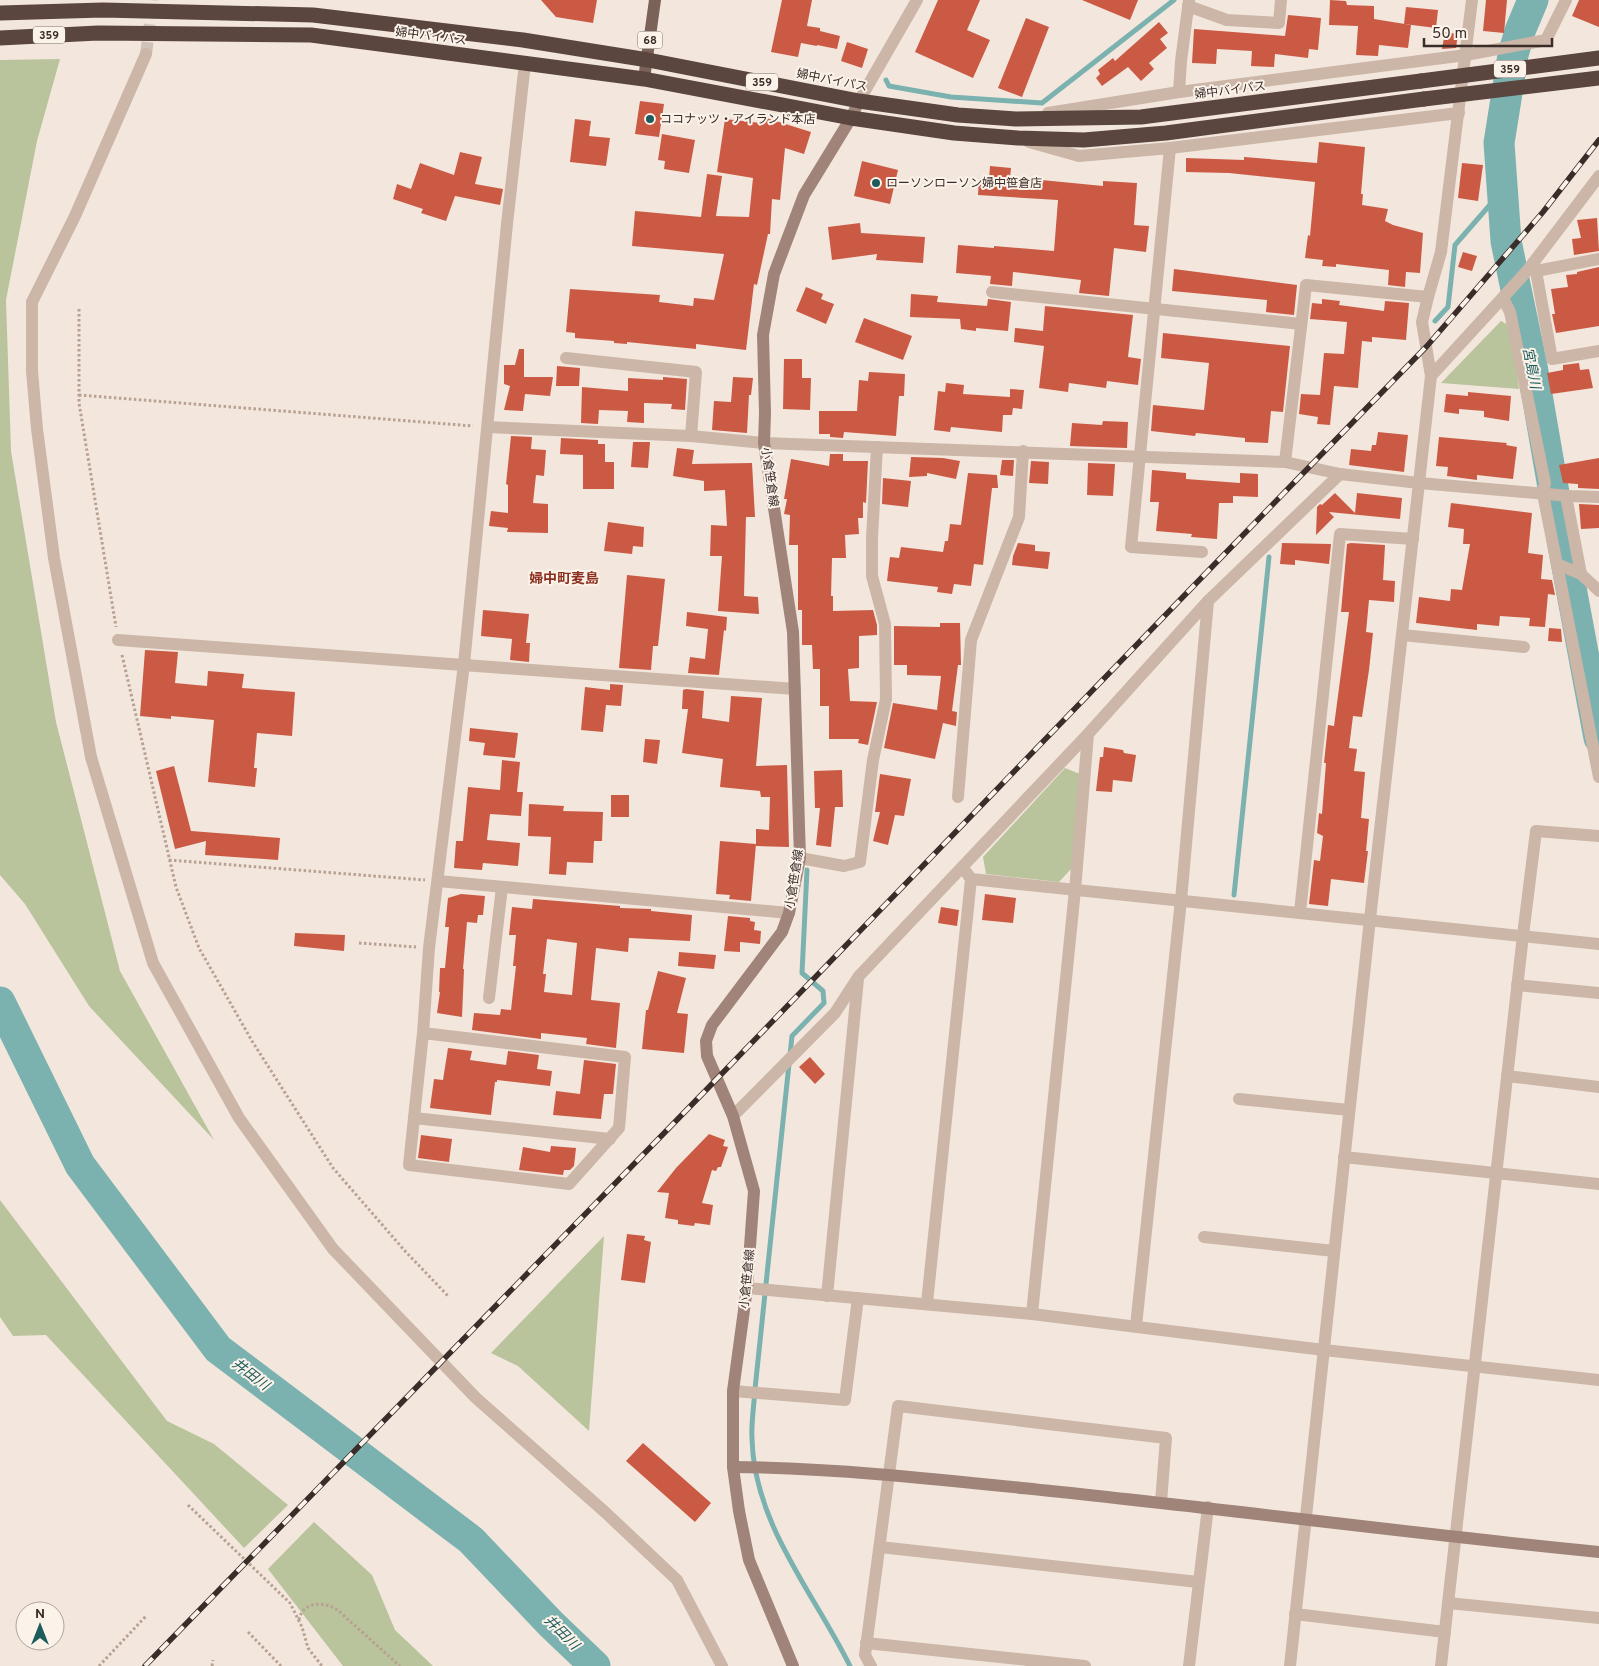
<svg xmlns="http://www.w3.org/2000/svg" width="1599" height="1666" viewBox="0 0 1599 1666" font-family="Overpass,'Noto Sans JP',sans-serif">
<rect width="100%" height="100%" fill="#f3e7dd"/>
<g fill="#b9c39c">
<path d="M60,59l-23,82 -31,159 5,151 45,271 64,249 94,169 -125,-134 -64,-102 -25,-29v-815z"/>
<path d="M1501,321l9,5 9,63 -78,-6z"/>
<path d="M1065,768l15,6 -9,95 -12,13 -73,-8 -3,-17z"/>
<path d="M0,1200l167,221 47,23 74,61 -44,43 -198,-213 -33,1 -13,-19z"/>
<path d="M604,1236l-15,195 -71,-65 -27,-13z"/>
<path d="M314,1522l58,53 23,55 38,36h-90l-75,-97z"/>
</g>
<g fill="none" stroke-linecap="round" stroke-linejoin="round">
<g stroke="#7bb2b0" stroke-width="5">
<path d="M886,80l3,6 62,11 91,6 132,-103"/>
<path d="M1435,321l13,-14 7,-62 47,-54"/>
<path d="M1234,895l35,-338"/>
<path d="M790,1055l2,-19 32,-33 -1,-12 -21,-18 5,-103"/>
<path d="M789,1064l-34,325c-1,17 -4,34 -3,50 2,85 62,154 98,227"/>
</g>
<g stroke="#7bb2b0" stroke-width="31">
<path d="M1533,0l-13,31 -7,24 -14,88 7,98 26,125 31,179 36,193"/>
<path d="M0,1002l80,163 138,184 253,191 80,84 44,42"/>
</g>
</g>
<g fill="#cb5a44" fill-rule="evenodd">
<path d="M541,0h56l-4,23 -37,-6z"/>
<path d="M782,0h30l-5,26 13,2v3l20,5 -3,13 -20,-4v1l-16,-3 -3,14 -27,-5z"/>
<path d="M938,0h42l-13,30 23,10 -17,38 -58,-26z"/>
<path d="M1082,0h56l-8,20z"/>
<path d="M1330,0l16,1 1,4 27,1v13l37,6 -3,23 -29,-3 -1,11 -22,-1 2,-29 -29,-1z"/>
<path d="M1486,0h21l-3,33 -21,-2z"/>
<path d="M1579,0h20v27l-27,-11z"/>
<path d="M1406,7l32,3 -2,18 -32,-4z"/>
<path d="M1288,15l33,3 -3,32 -9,-1 -1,9 -33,-4 -1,13 -23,-1 1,-15 -35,-2 -1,15 -24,-1 2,-34 91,7z"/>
<path d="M1026,18l23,9 -27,70 -24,-9z"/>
<path d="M1159,22l9,11 -8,6 7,9 -18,15 5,6 -13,12 -13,-14 -26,19 -6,-8 4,-4 -2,-4 15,-12 2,3z"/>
<path d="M1445,32l13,2 -2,14 -14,1z"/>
<path d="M847,42l21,7 -6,19 -21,-7z"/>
<path d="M640,101l24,3 -5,33 -24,-3z"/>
<path d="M763,117l48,15 -7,22 -19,-6 -5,52 -8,-1 -2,35h-2l-11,51 -3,-1 -8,66 -50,-6v5l-69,-7v2l-13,-1v-2l-39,-3v-5l-9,-1 4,-43 90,6 -1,7 34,4 1,-8 20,2 10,-46 -92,-8 3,-35 66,6 6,-43 15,2 -6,40 33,1 4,-39 -36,-6 8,-53 36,4z"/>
<path d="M575,119l16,2 -2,15 21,2 -4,28 -36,-4z"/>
<path d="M662,134l33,6 -6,33 -25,-4 1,-8 -7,-1z"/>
<path d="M1319,142l46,5 -4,47h2l-1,11 26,4 -3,12 8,4 30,8 -3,40 -14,-1 -1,15 -17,-2 1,-15 -53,-6v3l-14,-1 1,-6 -18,-2 3,-23 2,1 5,-54 -86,-9 -43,-1v-14l58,2v-3l73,6z"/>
<path d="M460,152l22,5 -7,27 28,5 -3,16 -45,-9 -9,25 -25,-8 2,-4 -30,-10 4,-15 14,5 9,-26 34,12z"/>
<path d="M862,161l36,9 -8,34 -36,-8z"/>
<path d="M1462,163l21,2 -5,36 -20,-3z"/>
<path d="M990,166l21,2 -1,9 93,9v-5l34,2 -3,42 15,1 -3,26 -32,-4 -5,48 -30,-3 2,-13 -68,-8 -1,14 -22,-2 1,-8 -35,-3 2,-28 36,3v-2l60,5 4,-51 -80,-5 1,-17 10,1z"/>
<path d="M1597,218l2,33 -25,4 -2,-16 9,-1 -4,-18z"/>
<path d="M860,223l1,10 64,4 -2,26 -47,-3 1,-6 -45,6 -4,-33z"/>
<path d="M1463,252l14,4 -5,15 -14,-4z"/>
<path d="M1599,267v59l-43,7 -4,-19h3l-4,-25 17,-2 -2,-12 11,-1v-2z"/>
<path d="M1174,269l123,16 -3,30 -28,-3 1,-12 -95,-9z"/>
<path d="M806,287l17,7 -2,5 13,5 -8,20 -30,-13z"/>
<path d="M911,294l27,2 -1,6 50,4 1,-7 23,3 -3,29 -32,-3v3l-15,-2 -1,-10 -50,-2z"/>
<path d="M1322,299l18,2 -1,4 45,6 1,-10 24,2 -3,37 -34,-3v5l-10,-1 -4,47 -24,-2 -4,39 -13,-1 1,-7 -19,-3 2,-20 19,1 4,-42 20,1 3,-32 -37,-3 2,-16 10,1z"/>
<path d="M1045,306l88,9 -5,42 13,2 -3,26 -31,-4 -1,7 -37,-5 -1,9 -29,-4 5,-42 -30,-4 1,-14 28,3z"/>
<path d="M864,318l48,18 -9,24 -48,-18z"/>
<path d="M1163,333l127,13 -7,66 -12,-1 -3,32 -23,-1v-4l-49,-5 -1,3 -44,-5 2,-26 51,5 5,-47 -48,-5z"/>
<path d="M519,349h5v28h29l-3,19 -25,-2 -2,17 -19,-1 6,-24 -6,-2v-19h11z"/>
<path d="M784,359h18v19h9l-1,32 -27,-1z"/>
<path d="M1579,363l1,7 9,-1 4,19 -42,6 -4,-21 16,-3v-5z"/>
<path d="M557,366l23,2 -1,18h-23z"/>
<path d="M869,372l36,2 -1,22h-5l-3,40 -52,-4 -1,6 -13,-1v-3h-11v-23h38l2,-31 9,1z"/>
<path d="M663,377l24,2 -2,31 -14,-1 1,-5 -28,-1v20l-17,-1 1,-11 -29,-1 -1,14 -17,-1 1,-36 46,4v-13l35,2z"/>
<path d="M733,377l20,1 -2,17h-2l-2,38 -35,-3 2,-29 17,1z"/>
<path d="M946,383l18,2 -1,9 47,3v-8l14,1 -2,19 -9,-1 -1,7h-9l-1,17 -51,-5 -1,5 -16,-2 4,-39 7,1z"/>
<path d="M1468,392l43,4 -2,25 -25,-4v-6l-25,-2v5l-15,-2 2,-18 22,2z"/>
<path d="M1103,421l25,1 -1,26 -57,-2 2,-23 30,2z"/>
<path d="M1378,432l30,3 -4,37 -55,-7 2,-16 20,2 1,-6h4z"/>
<path d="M511,436l21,1 -1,12 15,1 -2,26 -8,-1 -3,28 15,1v29l-41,-1 1,-4 -19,-2 2,-15 17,2v-28l-2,-1z"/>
<path d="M1439,437l68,6 -1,2 11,2 -4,32 -36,-4v5l-30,-4 1,-9 -12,-1z"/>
<path d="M561,438l37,2v4h7v18h9v27h-31v-34l-23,-1z"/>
<path d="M633,442h17l-2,26 -17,-1z"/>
<path d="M677,448l17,2 -2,14 60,-1 3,54h-9l-2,79 14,1 1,17 -41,-3 4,-55h-12l1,-31 16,1 -2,-36 -21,1v-10l-31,-5z"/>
<path d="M830,454h13v7h25l-2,42 -3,-1v16h-5l1,16 -14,1 1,23h-14l-1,38h2v15l40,-1 4,15v10l-18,1v32l-11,1 2,32 27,1 -9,43 -10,-2 1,-4h-30v-33h-9v-37h-7l-1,-24h-10v-35h-4v-65h-9l1,-30 -6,-1 3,-15h-3l7,-40 38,7z"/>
<path d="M911,457l32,1 17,3 -4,18 -29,-6v3l-18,1z"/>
<path d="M1599,458v31l-21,-1v-4l-15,-1 -4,-18z"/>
<path d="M1002,460h12l-1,16 -13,-1z"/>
<path d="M1031,461l18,1 -1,22 -19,-1z"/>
<path d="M1088,463l27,1 -2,32 -26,-1z"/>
<path d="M1152,470l34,3v6l54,4v-10l18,1v23l-25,-1v7h-14l-2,36 -26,-2 1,-3 -36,-3 3,-29h-9z"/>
<path d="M968,473l29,2 1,13h-6l-9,77 -9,-1 -3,22 -17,-2 -2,10 -15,-2 1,-5 -51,-6 3,-24 9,1 2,-11 42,5 2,-11h3l2,-17 11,1z"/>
<path d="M883,478l28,3 -3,26 -26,-3z"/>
<path d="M1335,493l20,20 2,-20 45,5 -2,21 -71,-7 5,5 -18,18 1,-28 3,-3 2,1z"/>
<path d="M1451,503l81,10 -4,40 15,2 -2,24 11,1 3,15 -7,-1 -3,33 -16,-1 1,-8 -30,-2 -1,10 -22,-2v6l-61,-7 3,-26 31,4 1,-12 11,1 8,-46h-7l1,-15 -16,-2z"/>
<path d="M1579,504l20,1v23l-18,1z"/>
<path d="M608,522l36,5 -1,20 -10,-1 -1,8 -28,-3z"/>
<path d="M1018,543l17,2v6l15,1 -2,17 -36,-4 1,-9z"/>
<path d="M1282,543l49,1 -2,20 -34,-4v5l-15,-1z"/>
<path d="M1351,543l34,2 -2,35 12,1 -1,21 -25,-2 -3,32 7,1 -4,37 -7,47 -9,-1 -4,32 8,1 -3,22 11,1 -4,46 8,1 -3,32h2l-4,32 -33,-4 -3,27 -19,-2 5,-44 6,1 3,-25 -6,-3 2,-20 3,1 4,-51h-2l4,-38 6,1 15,-114h-8l6,-68z"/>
<path d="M627,575l38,4 -7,67h-5l-2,24 -32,-2z"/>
<path d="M483,610l46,4 -3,29h4l-1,19 -19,-2 2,-21 -31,-3z"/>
<path d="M687,612l40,5 -1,14 -2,-1 -5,45 -31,-2 2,-16 15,2 3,-30 -22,-3z"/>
<path d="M940,623h20l1,42h-3l-6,46 5,1 -1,14 -13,-3 -8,36 -51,-11 9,-45 44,7 4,-34 -34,-1v-10h-13v-39l46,1z"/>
<path d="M1549,628l12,1 1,13 -14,-1z"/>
<path d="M145,650l33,2 -3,31 32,3 1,-15 36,3 -2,14 53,4 -3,44 -35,-3 -3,35h3l-2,19 -47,-5 6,-62 -43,-4v3l-31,-3z"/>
<path d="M610,684l13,1 -2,21 -15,-1 -3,27 -22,-2 4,-43 25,3z"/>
<path d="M686,689l18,2 -2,27 27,4 2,-26 31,2 -6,68 31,-1 2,82 -33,-1v-17l13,1 1,-33h-9l-1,-6 -40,-4 3,-28 -41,-6 6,-44h-6l1,-19z"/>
<path d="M470,728l48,5 -3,25 -32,-3 2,-12 -16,-2z"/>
<path d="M645,739l15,1 -3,24 -14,-2z"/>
<path d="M1104,747l19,3 1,3 12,2 -4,27 -19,-2 -1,12 -16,-1 4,-34h3z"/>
<path d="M502,760l18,2 -3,30h6l-2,24 -31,-2 -3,26 33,3 -2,23 -35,-3 -1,7 -28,-2 2,-27h7l5,-54 32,3z"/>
<path d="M174,766l17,65 89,7 -2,22 -73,-5 1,-14 -31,8 -19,-78z"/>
<path d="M842,770l1,37h-8l-4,40 -15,-2 4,-37h-5l-1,-37z"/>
<path d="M880,774l31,5 -7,37 -9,-1 -7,30 -15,-4 7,-29h-5z"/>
<rect x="611" y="795" width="18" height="22"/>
<path d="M529,804l35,2 -1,5 40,1 -1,29h-8l-1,22 -26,-1 -1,13 -17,-1 2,-37 -23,-1z"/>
<path d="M720,841l36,3 -5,57 -22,-2 1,-4 -14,-1z"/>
<path d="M461,894l24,2 -2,19h-5l-1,8 -10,-1 -4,47h1l-2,48 -25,-4 3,-21h-1l1,-24h5l4,-41h-4l3,-29z"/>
<path d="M985,894l31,4 -3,25 -31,-3z"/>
<path d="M533,899l87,7v2l31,1v2l41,4 -2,26 -61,-3 -1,14 -32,-4 -5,52 29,3 -4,45 -30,-4 1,-6 -46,-5v6l-69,-9 2,-17 26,2 1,-6 10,1 5,-44h-3l3,-31h-7l3,-28 20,2zM547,939l30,4 -5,52 -28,-3 2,-18h-3z"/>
<path d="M941,907l18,3 -2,16 -19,-3z"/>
<path d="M728,916l22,2v3l5,1 -1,8 7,1 -1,13 -20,-2v10l-16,-1z"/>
<path d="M295,933l50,2 -1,16 -50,-5z"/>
<path d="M679,952l37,3 -2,14 -36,-3z"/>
<path d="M658,971l28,7 -9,35 11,1 -4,39 -42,-4 4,-39h2z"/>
<path d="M448,1048l24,3 -2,9 36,5 2,-14 31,4 -2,14 15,2 -2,15 -53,-6v2h-2l-4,33 -61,-7 4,-29 9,1z"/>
<path d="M810,1057l15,17 -10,10 -16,-17z"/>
<path d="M584,1060l32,4 -3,30h-9l-3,25 -48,-4 3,-24 24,3z"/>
<path d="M709,1134l16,6 -2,6 5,1 -7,20h-3l-2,4 -4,-1 -10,33 11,2 -3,20 -15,-2 -1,3 -16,-2v-4l-13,-2 4,-25 -12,-1 19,-24z"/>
<path d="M421,1135l31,4 -3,23 -31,-4z"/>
<path d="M551,1146l25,2 -2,18 -4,4h-6l-1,5 -44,-5 4,-23 27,5z"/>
<path d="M627,1234l18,2 -1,4 7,2 -6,41 -24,-3z"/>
<path d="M643,1443l68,60 -16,19 -69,-61z"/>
</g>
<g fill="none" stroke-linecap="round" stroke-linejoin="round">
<path stroke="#cec2b9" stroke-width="12" stroke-dasharray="12 6" stroke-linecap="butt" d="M146,54l7,-54"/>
<g stroke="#b8a092" stroke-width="3" stroke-dasharray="2.5 2.5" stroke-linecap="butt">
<path d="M79,309v94l37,224"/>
<path d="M79,395l394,31"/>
<path d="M122,655l54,232 23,61 53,93 81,127 72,83 44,46"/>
<path d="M169,860l256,20"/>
<path d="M359,943l57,4"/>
<path d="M188,1505l102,98 12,24 6,21 14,18"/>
<path d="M299,1620c3,-18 23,-19 37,-11 6,4 12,11 17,15 16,14 31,28 47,42"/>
<path d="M248,1632l33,34"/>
<path d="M99,1666l48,-51"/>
<path d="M212,1666l1,-6"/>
</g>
<g stroke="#ccb6a8" stroke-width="12">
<path d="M1188,6l39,14 52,3 2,-23"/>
<path d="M146,54l-71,162 -43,86v69l5,58 17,129 37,199 62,206 86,155 94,131 143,149 130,115 71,67 45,86"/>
<path d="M1179,92l2,-31 8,-61"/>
<path d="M859,101l58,-101"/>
<path d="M1048,113l131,-21 287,-37 80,-15 20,-40"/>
<path d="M1029,142l50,14 91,-8 289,-35"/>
<path d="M1170,148l-39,399 71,5"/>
<path d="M1533,263l3,8 16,88 47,-8"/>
<path d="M1536,271l63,-12"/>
<path d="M992,292l309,32"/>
<path d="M1503,298l7,14 35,171 -2,11 56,283"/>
<path d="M566,358l130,14 -5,64"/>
<path d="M1431,376l96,-105 72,-95"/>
<path d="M488,427l203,9 73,7 521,19 55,12 79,9 151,13 29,1"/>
<path d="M1285,462l21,-177 122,12"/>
<path d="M1566,496l15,78"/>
<path d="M1557,564l24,10 18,17"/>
<path d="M1402,635l122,12"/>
<path d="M118,640l677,49"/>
<path d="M958,797l13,-157 48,-123 4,-66"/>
<path d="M800,858l44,8 16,-4 13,-102 13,-61 -1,-75 -13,-48v-38l5,-91"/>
<path d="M971,879l628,65"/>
<path d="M438,881l351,32"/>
<path d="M1300,912l40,-378 73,5"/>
<path d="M1517,985l82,8"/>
<path d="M489,998l13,-111"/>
<path d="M423,1033l202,24 -6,71 -50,56 -160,-19 14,-132 6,-85 35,-284 43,-440 18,-161"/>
<path d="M1507,1076l92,11"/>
<path d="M1239,1099l110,11"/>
<path d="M733,1116l102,-103 24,-37 229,-242 120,-133 132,-127"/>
<path d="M414,1118l196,21"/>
<path d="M1344,1157l255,27"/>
<path d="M1204,1237l130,14"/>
<path d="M747,1288l285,26 292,36 275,30"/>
<path d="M827,1296l31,-317"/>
<path d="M927,1303l44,-424 -5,-7"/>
<path d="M1032,1314l43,-424 13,-156"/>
<path d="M1136,1326l45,-426 27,-299"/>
<path d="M733,1391l112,9 13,-102"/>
<path d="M880,1547l318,35"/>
<path d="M1448,1603l151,15"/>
<path d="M1295,1614l150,18"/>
<path d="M866,1643l219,23"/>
<path d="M871,1666l-6,-11 33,-249 268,32 -5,64"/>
<path d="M1189,1666l19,-159"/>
<path d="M1290,1666l80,-747 61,-543 -9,-54 6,-25 13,-45 31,-252"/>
<path d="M1441,1666l82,-731 13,-104 63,5"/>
</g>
<g stroke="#a08479" stroke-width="12">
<path d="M733,1467c106,1 212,13 318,24 183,19 365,43 548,61"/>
<path d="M793,1666l-44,-106 -10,-49 -6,-44v-76l14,-103 7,-97 -21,-75 -26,-60 -1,-15 6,-16 70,-93 7,-19 11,-55 -7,-226 -29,-189 1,-30 -2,-78 11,-61 30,-79 47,-77 8,-17"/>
</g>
<path stroke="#7b6259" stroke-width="12" d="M644,79l11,-79"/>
<g stroke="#5a463f" stroke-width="15">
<path d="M0,13l103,-3 210,5 210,25 125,20 211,41 99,14 58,4 125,-2 280,-36"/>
<path d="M0,38l98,-5 213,2 333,44 207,39 103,15 64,5 66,2 82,-7 258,-34"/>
</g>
<defs>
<path id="rail" d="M145,1666l564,-579 499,-516 219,-225 116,-134 56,-72"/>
</defs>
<use href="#rail" stroke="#392c29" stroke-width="5.5"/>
<use href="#rail" stroke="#fbf2ea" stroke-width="4" stroke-dasharray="11" stroke-linecap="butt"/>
<g stroke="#5a463f" stroke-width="15">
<path d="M1421,81l178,-23"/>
<path d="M1424,99l175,-21"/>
</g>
</g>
<g fill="#1c5c5c" stroke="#fbf2ea" stroke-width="2">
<circle cx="650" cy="119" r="5"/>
<circle cx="876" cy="183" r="5"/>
</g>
<g text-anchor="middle" stroke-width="4" stroke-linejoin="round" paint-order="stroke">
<g fill="#fbf2ea" stroke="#736763" stroke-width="1">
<rect x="33" y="26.5" width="32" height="17" rx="4"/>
<rect x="637.5" y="31.5" width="25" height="17" rx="4"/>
<rect x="1494" y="60.5" width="32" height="17" rx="4"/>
<rect x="746" y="73.5" width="32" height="17" rx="4"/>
</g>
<g font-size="11" font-weight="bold" fill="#392c29">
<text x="49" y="39">359</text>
<text x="650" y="44">68</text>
<text x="1510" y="73">359</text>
<text x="762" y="86">359</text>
</g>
<g font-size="12" fill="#392c29" stroke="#fbf2ea">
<text transform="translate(431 36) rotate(7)" y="4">婦中バイパス</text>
<text transform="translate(832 80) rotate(11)" y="4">婦中バイパス</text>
<text transform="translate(1230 90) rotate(-7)" y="4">婦中バイパス</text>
<text transform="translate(770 477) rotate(82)" y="4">小倉笹倉線</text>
<text transform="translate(794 879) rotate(-81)" y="4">小倉笹倉線</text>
<text transform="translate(747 1279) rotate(-84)" y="4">小倉笹倉線</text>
</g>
<g font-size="12" fill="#392c29" stroke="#fbf2ea" text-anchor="start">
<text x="660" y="123">ココナッツ・アイランド本店</text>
<text x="886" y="187">ローソンローソン婦中笹倉店</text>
</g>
<g font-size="14" font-style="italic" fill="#1c5c5c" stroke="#fbf2ea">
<text transform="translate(1532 368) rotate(79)" y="5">宮島川</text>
<text transform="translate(251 1374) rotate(37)" y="5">井田川</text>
<text transform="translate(562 1632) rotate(45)" y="5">井田川</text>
</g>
<g font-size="14" font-weight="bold" fill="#8c2f1e" stroke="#fbf2ea">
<text x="564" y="583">婦中町麦島</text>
</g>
</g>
<g transform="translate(40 1626)"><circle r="24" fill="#fbf2ea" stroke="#ada39d"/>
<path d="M0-4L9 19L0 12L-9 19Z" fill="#1c5c5c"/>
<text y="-8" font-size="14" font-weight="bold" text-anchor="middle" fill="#392c29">N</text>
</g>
<path d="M1424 38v8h128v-8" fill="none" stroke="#392c29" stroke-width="2.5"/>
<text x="1432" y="38" font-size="15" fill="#392c29" stroke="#fbf2ea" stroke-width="4" paint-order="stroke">50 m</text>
</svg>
